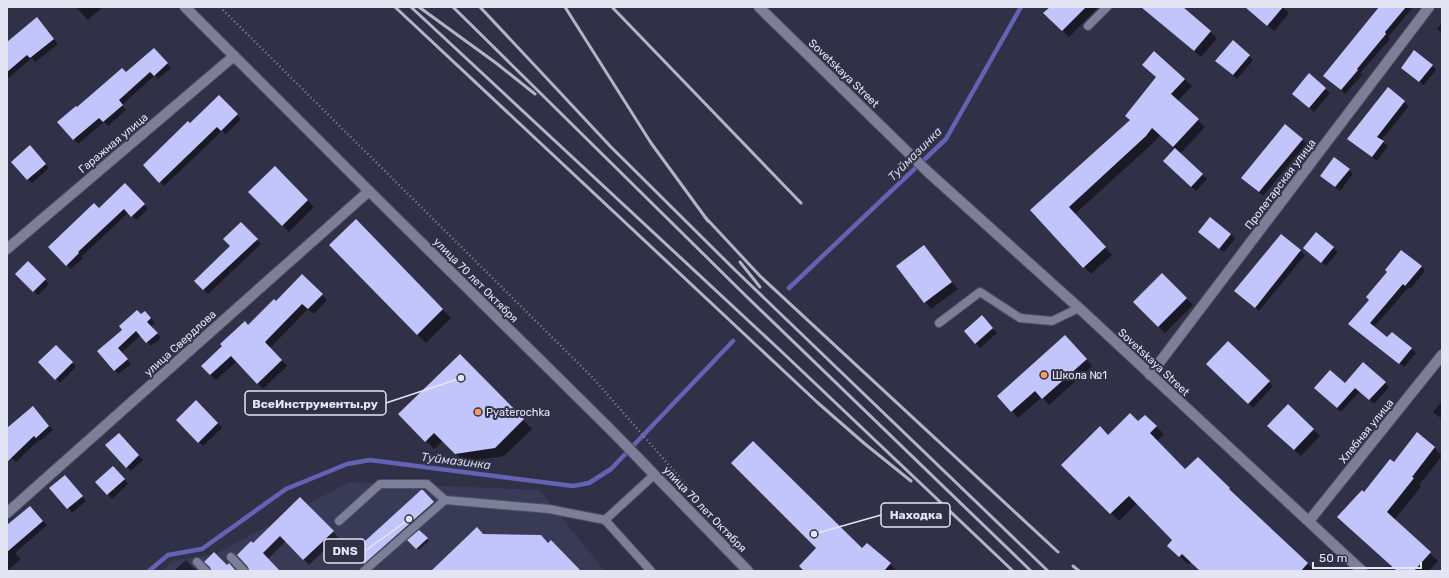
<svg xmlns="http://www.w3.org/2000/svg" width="1449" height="578" viewBox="0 0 1449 578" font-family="Rubik,sans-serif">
<rect width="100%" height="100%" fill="#303147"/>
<path fill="#393a56" d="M349,482l190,8 66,81h-442l9,-10 44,-7z"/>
<g fill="#0007">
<path d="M76,7h27l-15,13z"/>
<path d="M1051,7h48l-30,30 -24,-24z"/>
<path d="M1155,7h26l36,31 -16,19 -45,-38z"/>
<path d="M1246,7h36l7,6 -15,18z"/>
<path d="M1381,7h32l-25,30 2,2 -30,34 2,2 -17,19 -16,-14z"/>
<path d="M41,23l17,21 -23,18 -3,-4 -25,21v-36z"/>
<path d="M1442,23v11l-5,-5z"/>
<path d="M1155,52l37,34 -14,15 27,26 -25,27 27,25 -11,12 -32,-30 11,-12 -15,-14 -7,8 -78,71 37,41 -21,19 -59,-64 98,-90 27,-43z"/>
<path d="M158,53l13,15 -13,11 -3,-4 -33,30 4,5 -18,16 -4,-4 -26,22 -19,-22 67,-49z"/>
<path d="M1249,56l4,4 -16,19 -16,-14z"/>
<path d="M1432,65l4,5 -12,15 -18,-13z"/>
<path d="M1309,75l21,18 -16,19 -17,-14z"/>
<path d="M219,97l22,22 -15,15 -4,-3 -58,55 -20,-21z"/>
<path d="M1404,102l5,4 -28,35 7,5 -11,15 -29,-22z"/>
<path d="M1302,139l4,5 -43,52 -16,-14z"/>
<path d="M34,151l15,17 -17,15 -5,-4z"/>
<path d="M275,167l39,40 -25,25 -39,-40z"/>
<path d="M1349,170l4,4 -13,17 -19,-15z"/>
<path d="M125,185l23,24 -12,11 -7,-8 -48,45 2,1 -12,11 -21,-22 49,-37z"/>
<path d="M355,221l96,97 -25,25 -96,-98z"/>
<path d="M241,223l20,21 -53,50 -13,-13 36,-35z"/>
<path d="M1231,234l4,5 -11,13 -21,-16z"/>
<path d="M1281,236l24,19 -46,56 -19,-16z"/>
<path d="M924,247l34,42 -27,20 -6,-7 -27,-35z"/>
<path d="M1333,248l5,4 -12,14 -17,-14z"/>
<path d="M28,262l21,22 -11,11 -22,-21z"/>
<path d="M1421,266l4,5 -15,18 -2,-1 -34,39 14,12 4,-6 24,20 -12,14 -50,-39 34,-56z"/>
<path d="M1162,274l31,31 -28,28 -31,-31z"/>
<path d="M302,275l25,25 -13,14 -6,-5 -38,39 17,18 -24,23 -26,-28 -21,19 -14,-14 74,-64z"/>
<path d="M141,315l8,1 6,7 -4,3 10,12 -10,8 -10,-11 -20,18 10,11 -13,10 -20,-23z"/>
<path d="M986,321l11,12 -17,15 -15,-17z"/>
<path d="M1072,343l20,23 -43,39 -7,-8 -24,21 -20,-22z"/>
<path d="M1228,343l45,43 -20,22 -45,-44z"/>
<path d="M56,346l20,21 -16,16 -21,-21z"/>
<path d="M460,355l72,74 -28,27 -40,6 -21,-21 -9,8 -35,-35z"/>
<path d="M1385,383l4,4 -15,17 -14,-13 -19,21 -21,-20 25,-8z"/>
<path d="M196,401l26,27 -19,18 -26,-26z"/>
<path d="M1442,401v18l-9,-7z"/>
<path d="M37,412l16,18 -13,11 -1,-1 -23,22 -9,-9v-23z"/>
<path d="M1145,416l19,18 -7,7 28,29 13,-12 38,39 79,74h-114l-10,-10 -3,3 -19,-18 5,-6 -37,-37 -18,18 -56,-56 45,-29 30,-13z"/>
<path d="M1313,429l7,7 -19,20 -26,-24z"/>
<path d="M119,434l24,26 -12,11 -24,-26z"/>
<path d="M1417,434l18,14 7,8 -23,29 2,2 -27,33 44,41 -9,10h-31l-34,-78 30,-29z"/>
<path d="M117,471l11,13 -16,15 -16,-17z"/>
<path d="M69,481l17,20 -14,12 -21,-25z"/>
<path d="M422,490l15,16 -68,61 -14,-15z"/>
<path d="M300,498l38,39 -29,28 -23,-24 -18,18 11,12h-29l3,-27z"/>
<path d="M34,511l13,14 -32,28 6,6 -14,12v-43z"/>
<path d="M419,531l10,10 -10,9 -10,-10z"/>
<path d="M186,560l11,11h-23z"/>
<path d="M890,564l7,7h-91z"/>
</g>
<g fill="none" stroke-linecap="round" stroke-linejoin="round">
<g stroke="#6362b4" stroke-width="4.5">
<path d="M789,288l157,-149 75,-132"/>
<path d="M149,571l19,-16 34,-6 84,-60 61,-25 23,-4 203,26 16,-3 22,-14 122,-128"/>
</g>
</g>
<g fill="#c2c5fc">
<path d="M1050,7h36l-24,24 -19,-18z"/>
<path d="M1141,7h42l28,24 -17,20z"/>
<path d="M1245,7h38l-16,19z"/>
<path d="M1379,7h27l-21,25 1,2 -29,35 1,1 -17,20 -18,-14z"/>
<path d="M37,17l17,22 -24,19 -3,-3 -20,17v-30z"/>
<path d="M1233,40l17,15 -17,20 -18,-14z"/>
<path d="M154,48l14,15 -14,13 -4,-4 -31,28 4,5 -20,17 -4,-4 -26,22 -16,-18 19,-16 1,1 45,-39 4,4z"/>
<path d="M1414,50l19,15 -14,17 -18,-14z"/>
<path d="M1154,51l31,28 -14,15 28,25 -26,28 -21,-19 -6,8 -77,71 37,40 -23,21 -53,-58 100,-90 -5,-4 31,-39 -14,-12z"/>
<path d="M1309,73l17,15 -17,20 -17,-14z"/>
<path d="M1388,87l17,14 -28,36 7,4 -12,16 -25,-18z"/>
<path d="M219,95l19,19 -17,17 -4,-4 -58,56 -16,-18 45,-44 2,2z"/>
<path d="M1285,124l18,15 -44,53 -18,-14z"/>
<path d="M30,145l16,19 -19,16 -16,-18z"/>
<path d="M1175,148l28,26 -12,13 -28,-26z"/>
<path d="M1334,157l16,12 -15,18 -15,-11z"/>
<path d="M275,166l33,34 -26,26 -34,-34z"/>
<path d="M125,183l20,21 -14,13 -7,-8 -46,43 1,1 -13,13 -18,-19 46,-44 5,5z"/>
<path d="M1210,217l21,17 -12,15 -21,-17z"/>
<path d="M356,219l87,90 -26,26 -88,-90z"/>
<path d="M241,222l17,17 -55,51 -9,-9 36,-35 -7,-7z"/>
<path d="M1316,232l18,15 -13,16 -18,-15z"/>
<path d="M1281,234l20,16 -46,58 -21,-17z"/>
<path d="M924,245l28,37 -28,21 -28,-37z"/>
<path d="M1401,250l21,16 -17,20 -2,-2 -33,39 17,14 5,-5 20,16 -13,16 -51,-40 21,-24 -3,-3 21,-25 -2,-2z"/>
<path d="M28,261l18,18 -13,13 -18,-18z"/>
<path d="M1162,273l25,25 -29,29 -25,-25z"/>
<path d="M302,274l21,20 -15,15 -6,-5 -37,38 17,18 -25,24 -26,-28 -21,19 -9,-9 21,-20 -2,-2 25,-23 3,4 26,-26 2,2z"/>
<path d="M137,310l4,4 4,-3 6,7 -4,4 11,11 -12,10 -10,-12 -18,17 10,11 -14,12 -17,-20 25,-21 -3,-4z"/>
<path d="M982,315l11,13 -18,16 -11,-13z"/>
<path d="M1065,335l22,24 -45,40 -7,-8 -24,21 -14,-16z"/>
<path d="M1228,341l42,40 -22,23 -42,-40z"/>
<path d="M56,345l17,17 -18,18 -17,-18z"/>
<path d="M460,354l64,65 -29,29 -40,6 -21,-21 -9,9 -27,-28z"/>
<path d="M1363,362l23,20 -17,18 -14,-12 -18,20 -23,-20 16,-18 15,13z"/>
<path d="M196,400l22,23 -20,20 -22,-23z"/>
<path d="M1288,404l26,25 -20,21 -27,-24z"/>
<path d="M33,406l16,20 -13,12 -2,-2 -27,26v-34z"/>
<path d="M1130,413l8,8 7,-6 12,11 -7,7 35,36 13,-12 32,31 -1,1 79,74 -7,8h-101l-18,-17 -3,3 -12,-11 5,-6 -43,-44 -19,18 -49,-49 39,-39 8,9z"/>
<path d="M1417,432l18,15 -23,30 2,1 -27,34 44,40 -17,19h-17l-60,-54 25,-27 2,2 26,-33 4,3z"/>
<path d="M119,433l20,22 -13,13 -21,-23z"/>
<path d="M753,441l109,107 5,-5 24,20 -7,8h-80l-5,-5 17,-18 -85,-85z"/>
<path d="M113,466l12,13 -18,16 -12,-13z"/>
<path d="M65,475l18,21 -16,13 -18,-21z"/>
<path d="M421,490h2l11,12 -70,62 -11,-12z"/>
<path d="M300,497l34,34 -31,29 -23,-24 -17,17 17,18h-31l-1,-4 -11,-12 14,-14 2,2z"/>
<path d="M30,506l13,15 -36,31v-27z"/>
<path d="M477,527l6,7 58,1 7,8 3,-3 30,31h-150z"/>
<path d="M419,530l9,8 -12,11 -9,-9z"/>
<path d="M214,552l13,13 2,-2 7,8h-25l-1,-4 -6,-5z"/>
</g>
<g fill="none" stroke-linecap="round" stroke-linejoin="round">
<defs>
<g id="lane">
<path d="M1088,26l19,-19"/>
<path d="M939,323l41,-31 40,26 32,3 27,-13"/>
<path d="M339,521l41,-37h47l18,16"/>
<path d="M231,557l13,14"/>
<path d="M197,562l9,9"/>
<path d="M364,571l81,-71 104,9 56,11"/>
<path d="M651,571l-46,-51 49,-45"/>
</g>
<g id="street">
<path d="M7,249l227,-193"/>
<path d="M1150,375l279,-368"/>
<path d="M7,513l362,-322"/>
<path d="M1309,521l133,-166"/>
</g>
<g id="secondary">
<path d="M185,7l184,184 242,239 137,141"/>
<path d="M759,7l169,165 151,136 283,263"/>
</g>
</defs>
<use href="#lane" stroke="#4d4e60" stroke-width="10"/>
<use href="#street" stroke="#4d4e60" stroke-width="12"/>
<use href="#secondary" stroke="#4d4e60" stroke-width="12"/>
<path stroke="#87889a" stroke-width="2.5" stroke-dasharray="1 3" stroke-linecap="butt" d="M220,7l373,371 95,109"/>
<use href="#lane" stroke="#7d7f98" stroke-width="8"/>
<use href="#street" stroke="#7d7f98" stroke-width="10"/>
<use href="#secondary" stroke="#7d7f98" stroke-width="10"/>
<g stroke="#b3b4c5" stroke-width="3">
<path d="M395,7l423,396 47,41 46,37"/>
<path d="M411,7l371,345 231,219"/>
<path d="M419,7l77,56 39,31"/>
<path d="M453,7l293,289 285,275"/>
<path d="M480,7l131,140 124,123 313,301"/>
<path d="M565,7l86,136 57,78"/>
<path d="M612,7l189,196"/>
<path d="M705,217l55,59 298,276"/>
<path d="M740,262l20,25"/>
<path d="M1073,566l6,5"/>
</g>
</g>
<g fill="#fe9b58" stroke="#303147" stroke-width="1.5">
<circle cx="1044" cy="375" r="4"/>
<circle cx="478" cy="412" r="4"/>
</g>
<g text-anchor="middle" stroke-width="4" stroke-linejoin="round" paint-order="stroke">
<g font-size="11" fill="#e4e5f3" stroke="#303147">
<text transform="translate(844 73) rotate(44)" y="4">Sovetskaya Street</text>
<text transform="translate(113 143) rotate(-40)" y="4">Гаражная улица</text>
<text transform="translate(1280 184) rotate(-53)" y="4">Пролетарская улица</text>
<text transform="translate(476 280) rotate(45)" y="4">улица 70 лет Октября</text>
<text transform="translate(180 343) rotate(-42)" y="4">улица Свердлова</text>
<text transform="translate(1154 362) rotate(43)" y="4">Sovetskaya Street</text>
<text transform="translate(1366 431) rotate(-51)" y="4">Хлебная улица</text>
<text transform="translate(705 509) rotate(46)" y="4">улица 70 лет Октября</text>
</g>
<g font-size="11" fill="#e4e5f3" stroke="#303147" text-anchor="start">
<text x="1052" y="379">Школа №1</text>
<text x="486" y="416">Pyaterochka</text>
</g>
<g font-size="12" font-style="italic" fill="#d2d4eb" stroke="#303147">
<text transform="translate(915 154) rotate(-45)" y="4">Туймазинка</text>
<text transform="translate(456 461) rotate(7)" y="4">Туймазинка</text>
</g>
</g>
<path fill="none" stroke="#e4e5f3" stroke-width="1.5" d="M461 378L386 403M814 534L881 515M409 519L365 551"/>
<g fill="#e4e5f3" stroke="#303147" stroke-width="1.5">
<circle cx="461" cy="378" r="4"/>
<circle cx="814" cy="534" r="4"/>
<circle cx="409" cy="519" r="4"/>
</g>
<g fill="#303147" stroke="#e4e5f3" stroke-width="1.5">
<rect x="245" y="391" width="141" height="24" rx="4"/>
<rect x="881" y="503" width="69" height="24" rx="4"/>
<rect x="324" y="539" width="41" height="24" rx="4"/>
</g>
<g font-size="12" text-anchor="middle" font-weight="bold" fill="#e4e5f3">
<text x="315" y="408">ВсеИнструменты.ру</text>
<text x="916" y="519">Находка</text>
<text x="345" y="555">DNS</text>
</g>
<rect width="1449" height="578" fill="none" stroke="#e4e5f3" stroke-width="16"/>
<path d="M1313 562v6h108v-6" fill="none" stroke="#e4e5f3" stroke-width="2"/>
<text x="1319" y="562" font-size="12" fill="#e4e5f3" stroke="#303147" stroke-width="3" paint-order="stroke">50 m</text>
</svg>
